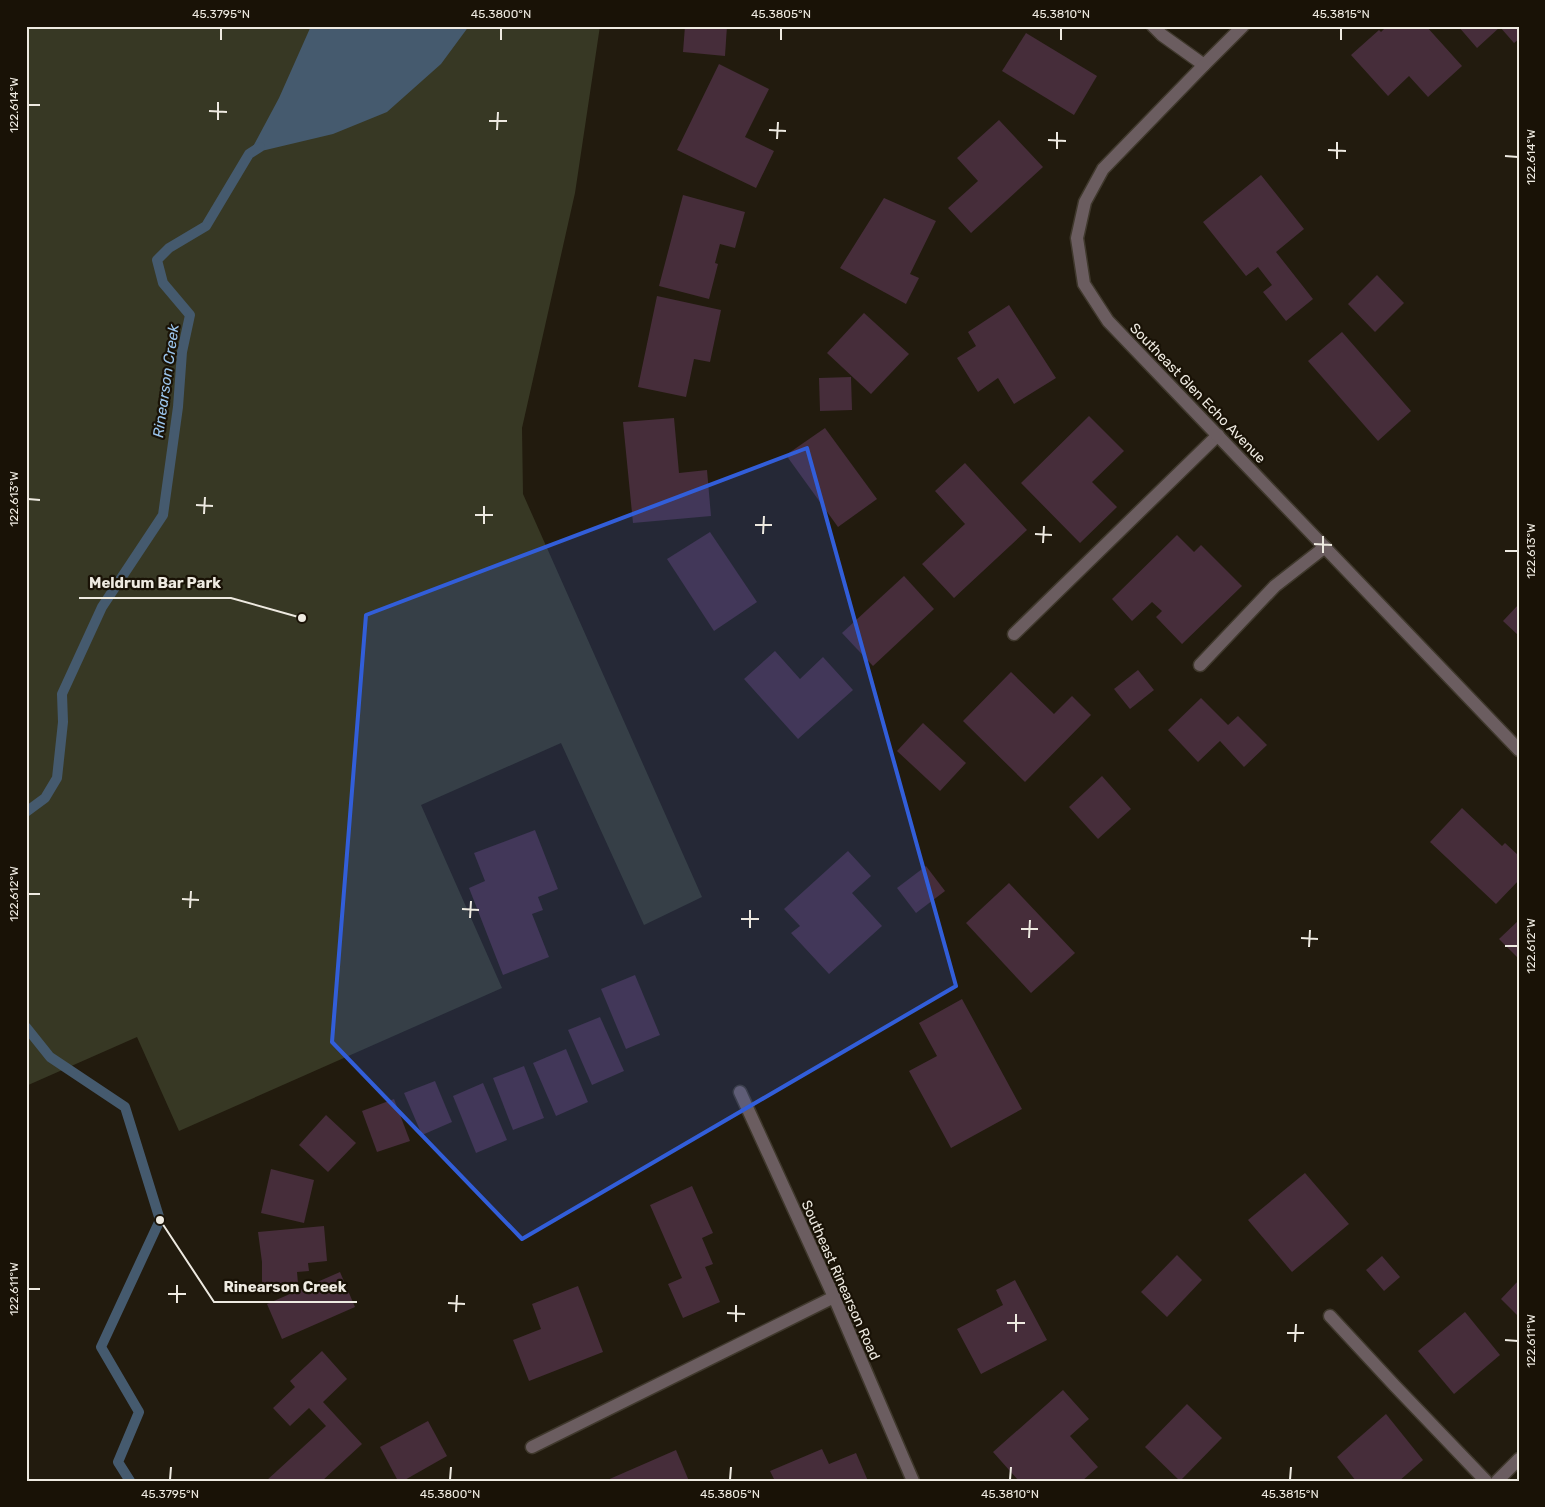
<svg xmlns="http://www.w3.org/2000/svg" width="1545" height="1507" viewBox="0 0 1545 1507" font-family="Rubik,sans-serif">
<rect width="100%" height="100%" fill="#221b0e"/>
<path fill="#373824" d="M26,26h574l-25,167 -53,235 1,66 179,403 -58,28 -83,-182 -140,62 81,183 -323,143 -42,-94 -111,49z"/>
<path fill="#455a6e" d="M311,26h158l-28,38 -54,48 -54,22 -84,20 30,-56z"/>
<g fill="none" stroke-linecap="round" stroke-linejoin="round">
<g stroke="#455a6e" stroke-width="10">
<path d="M26,812l19,-14 12,-20 6,-56 -1,-28 40,-87 61,-92 15,-108 4,-55 8,-37 -27,-32 -6,-23 12,-12 37,-22 43,-72 11,-7"/>
<path d="M26,1027l24,30 75,50 35,113 -59,127 38,65 -21,50 12,19"/>
</g>
</g>
<g fill="#462d3a">
<path d="M685,26h42l-2,30 -42,-4z"/>
<path d="M1387,26h39l36,40 -34,31 -19,-21 -21,20 -37,-41 28,-25 2,2z"/>
<path d="M1458,26h61v13l-5,4 -14,-16 -23,21z"/>
<path d="M1026,33l71,43 -23,39 -72,-44z"/>
<path d="M719,64l50,25 -24,48 29,14 -18,37 -79,-38z"/>
<path d="M999,120l44,47 -72,66 -23,-25 30,-27 -21,-23z"/>
<path d="M1261,175l43,54 -28,23 37,47 -27,22 -23,-29 9,-7 -14,-18 -12,9 -43,-54z"/>
<path d="M683,195l62,17 -10,36 -15,-4 -5,19 3,1 -9,35 -50,-13z"/>
<path d="M884,198l52,23 -26,53 9,4 -13,26 -66,-36z"/>
<path d="M1377,275l27,28 -29,29 -27,-28z"/>
<path d="M657,296l64,14 -11,52 -16,-3 -8,38 -48,-10z"/>
<path d="M1009,305l47,73 -42,26 -16,-26 -20,14 -21,-34 19,-12 -8,-14z"/>
<path d="M864,313l45,41 -38,40 -44,-41z"/>
<path d="M1342,332l69,79 -33,30 -70,-80z"/>
<path d="M851,377l1,33 -32,1 -1,-33z"/>
<path d="M1089,416l35,35 -32,31 25,25 -37,36 -59,-60z"/>
<path d="M674,418l5,55 28,-3 4,46 -78,7 -10,-101z"/>
<path d="M825,428l52,71 -39,28 -52,-72z"/>
<path d="M965,463l62,67 -73,68 -32,-34 43,-40 -30,-33z"/>
<path d="M710,532l47,70 -43,29 -47,-72z"/>
<path d="M1177,535l17,17 7,-7 41,41 -60,58 -26,-27 6,-6 -10,-9 -20,19 -20,-22z"/>
<path d="M904,576l30,33 -61,57 -31,-33z"/>
<path d="M1519,604v32l-16,-15z"/>
<path d="M775,651l25,28 23,-22 30,33 -55,49 -54,-60z"/>
<path d="M1138,670l16,20 -24,19 -16,-20z"/>
<path d="M1011,672l43,42 18,-18 19,19 -66,67 -62,-61z"/>
<path d="M1201,698l27,27 10,-9 29,29 -23,22 -24,-26 -22,21 -30,-32z"/>
<path d="M923,723l43,40 -26,28 -43,-40z"/>
<path d="M1102,776l29,33 -33,30 -29,-32z"/>
<path d="M1462,808l40,38 3,-3 14,13v24l-23,24 -66,-62z"/>
<path d="M535,830l23,59 -20,8 5,13 -11,4 17,43 -46,18 -34,-87 16,-7 -11,-28z"/>
<path d="M848,851l23,25 -19,17 30,33 -53,48 -38,-41 9,-7 -16,-17z"/>
<path d="M926,866l19,25 -29,22 -19,-25z"/>
<path d="M1009,883l66,70 -44,40 -65,-70z"/>
<path d="M1519,920v39l-20,-20z"/>
<path d="M635,975l25,60 -34,14 -25,-60z"/>
<path d="M962,999l60,110 -71,39 -42,-77 28,-15 -18,-33z"/>
<path d="M600,1017l24,54 -32,14 -24,-55z"/>
<path d="M566,1049l22,53 -32,14 -23,-53z"/>
<path d="M524,1066l20,52 -31,12 -20,-52z"/>
<path d="M435,1081l17,41 -30,13 -18,-42z"/>
<path d="M483,1083l24,57 -31,13 -23,-57z"/>
<path d="M394,1099l16,42 -33,11 -15,-41z"/>
<path d="M326,1115l30,28 -28,29 -29,-27z"/>
<path d="M271,1169l43,11 -10,43 -43,-10z"/>
<path d="M1305,1173l44,51 -57,48 -44,-52z"/>
<path d="M692,1186l21,47 -11,5 11,26 -8,3 15,35 -37,16 -15,-34 14,-6 -32,-73z"/>
<path d="M324,1226l3,35 -19,2 1,8 -12,1 1,11h-36v-21l-4,-30z"/>
<path d="M1177,1255l25,25 -35,37 -26,-25z"/>
<path d="M1382,1256l18,21 -16,14 -18,-21z"/>
<path d="M340,1272l15,35 -73,32 -15,-35z"/>
<path d="M1015,1280l32,60 -66,34 -24,-45 46,-24 -7,-15z"/>
<path d="M1519,1280v37l-18,-18z"/>
<path d="M578,1286l25,66 -74,29 -16,-41 28,-11 -9,-25z"/>
<path d="M1465,1312l35,43 -46,39 -36,-43z"/>
<path d="M322,1351l25,28 -24,23 39,42 -40,37h-56l60,-55 -17,-18 -19,18 -17,-18 22,-21 -5,-6z"/>
<path d="M1063,1390l26,29 -19,17 28,31 -16,14h-63l-26,-29z"/>
<path d="M1187,1404l35,34 -42,43 -35,-34z"/>
<path d="M1386,1414l37,46 -24,21h-43l-19,-24z"/>
<path d="M428,1421l19,35 -44,25h-5l-18,-34z"/>
<path d="M822,1449l7,15 27,-11 12,28h-93l-5,-10z"/>
<path d="M676,1450l13,31h-84z"/>
</g>
<g fill="none" stroke-linecap="round" stroke-linejoin="round">
<defs>
<g id="lane">
<path d="M1014,634l204,-199"/>
<path d="M1200,665l75,-79 50,-39"/>
<path d="M1330,1316l65,70 91,95"/>
<path d="M532,1447l302,-150"/>
</g>
<g id="street">
<path d="M1153,26l9,9 42,30"/>
<path d="M1243,26l-39,39 -101,104 -18,33 -8,36 7,46 24,37 411,429"/>
<path d="M740,1092l94,205 79,184"/>
<path d="M1497,1481l22,-22"/>
</g>
</defs>
<use href="#lane" stroke="#3f382c" stroke-width="15"/>
<use href="#street" stroke="#3f382c" stroke-width="15"/>
<use href="#lane" stroke="#6b5d60" stroke-width="12"/>
<use href="#street" stroke="#6b5d60" stroke-width="12"/>
</g>
<path fill="#325ed9" fill-opacity="0.2" stroke="#325ed9" stroke-width="4" stroke-linejoin="round" d="M807,448l149,538 -434,253 -190,-197 34,-427z"/>
<path fill="none" stroke="#eeeae1" stroke-width="2" d="M221,40v-12M501,40v-12M781,40v-12M1061,40v-12M1341,40v-12M28,105h12M209,111l18,1M218,120v-18M489,121h18M497,130l1,-18M769,130l17,1M777,139l1,-17M1048,140l18,1M1057,149v-17M1328,150l18,1M1505,156l13,1M1337,159v-17M28,499l12,1M196,505l17,1M204,514l1,-17M475,515h18M484,524v-18M755,525h17M763,534l1,-18M1035,534l17,1M1043,543l1,-17M1314,544l18,1M1505,551h13M1323,553v-17M28,894h12M182,899l17,1M190,908l1,-17M462,909l17,1M470,918l1,-17M741,919h18M750,928v-18M1021,929h17M1029,938l1,-18M1301,938l17,1M1505,946h13M1309,947l1,-17M28,1289h12M168,1294h18M177,1303v-18M448,1303l17,1M456,1312l1,-17M727,1313l18,1M736,1322v-17M1007,1323h18M1016,1332v-18M1287,1333h17M1505,1340l13,1M1295,1342l1,-18M170,1480l1,-13M450,1480l1,-13M730,1480l1,-13M1010,1480l1,-13M1290,1480l1,-13"/>
<g text-anchor="middle" stroke-width="4.5" stroke-linejoin="round" paint-order="stroke">
<g font-size="14" fill="#eeeae1" stroke="#191206">
<text transform="translate(1198 393) rotate(46)" y="5">Southeast Glen Echo Avenue</text>
<text transform="translate(841 1280) rotate(66)" y="5">Southeast Rinearson Road</text>
</g>
<g font-size="15" font-style="italic" fill="#9bc5ed" stroke="#191206">
<text transform="translate(166 381) rotate(-82)" y="5">Rinearson Creek</text>
</g>
</g>
<path fill="none" stroke="#eeeae1" stroke-width="2" d="M302 618L231 598H79M160 1220L214 1302H357"/>
<g fill="#eeeae1" stroke="#191206" stroke-width="2">
<circle cx="302" cy="618" r="5"/>
<circle cx="160" cy="1220" r="5"/>
</g>
<g font-size="15" text-anchor="middle" font-weight="bold" fill="#eeeae1" stroke="#191206" stroke-width="4.5" stroke-linejoin="round" paint-order="stroke">
<text x="155" y="588">Meldrum Bar Park</text>
<text x="285" y="1292">Rinearson Creek</text>
</g>
<rect width="1545" height="1507" fill="none" stroke="#191206" stroke-width="55"/>
<rect x="28" y="28" width="1490" height="1452" fill="none" stroke="#eeeae1" stroke-width="2"/>
<g font-size="12" text-anchor="middle" fill="#eeeae1">
<text x="221" y="18">45.3795°N</text>
<text x="501" y="18">45.3800°N</text>
<text x="781" y="18">45.3805°N</text>
<text x="1061" y="18">45.3810°N</text>
<text x="1341" y="18">45.3815°N</text>
<text transform="translate(14 105) rotate(-90)" y="4">122.614°W</text>
<text transform="translate(1531 157) rotate(-90)" y="4">122.614°W</text>
<text transform="translate(14 499) rotate(-90)" y="4">122.613°W</text>
<text transform="translate(1531 551) rotate(-90)" y="4">122.613°W</text>
<text transform="translate(14 894) rotate(-90)" y="4">122.612°W</text>
<text transform="translate(1531 946) rotate(-90)" y="4">122.612°W</text>
<text transform="translate(14 1289) rotate(-90)" y="4">122.611°W</text>
<text transform="translate(1531 1341) rotate(-90)" y="4">122.611°W</text>
<text x="170" y="1498">45.3795°N</text>
<text x="450" y="1498">45.3800°N</text>
<text x="730" y="1498">45.3805°N</text>
<text x="1010" y="1498">45.3810°N</text>
<text x="1290" y="1498">45.3815°N</text>
</g>
</svg>
